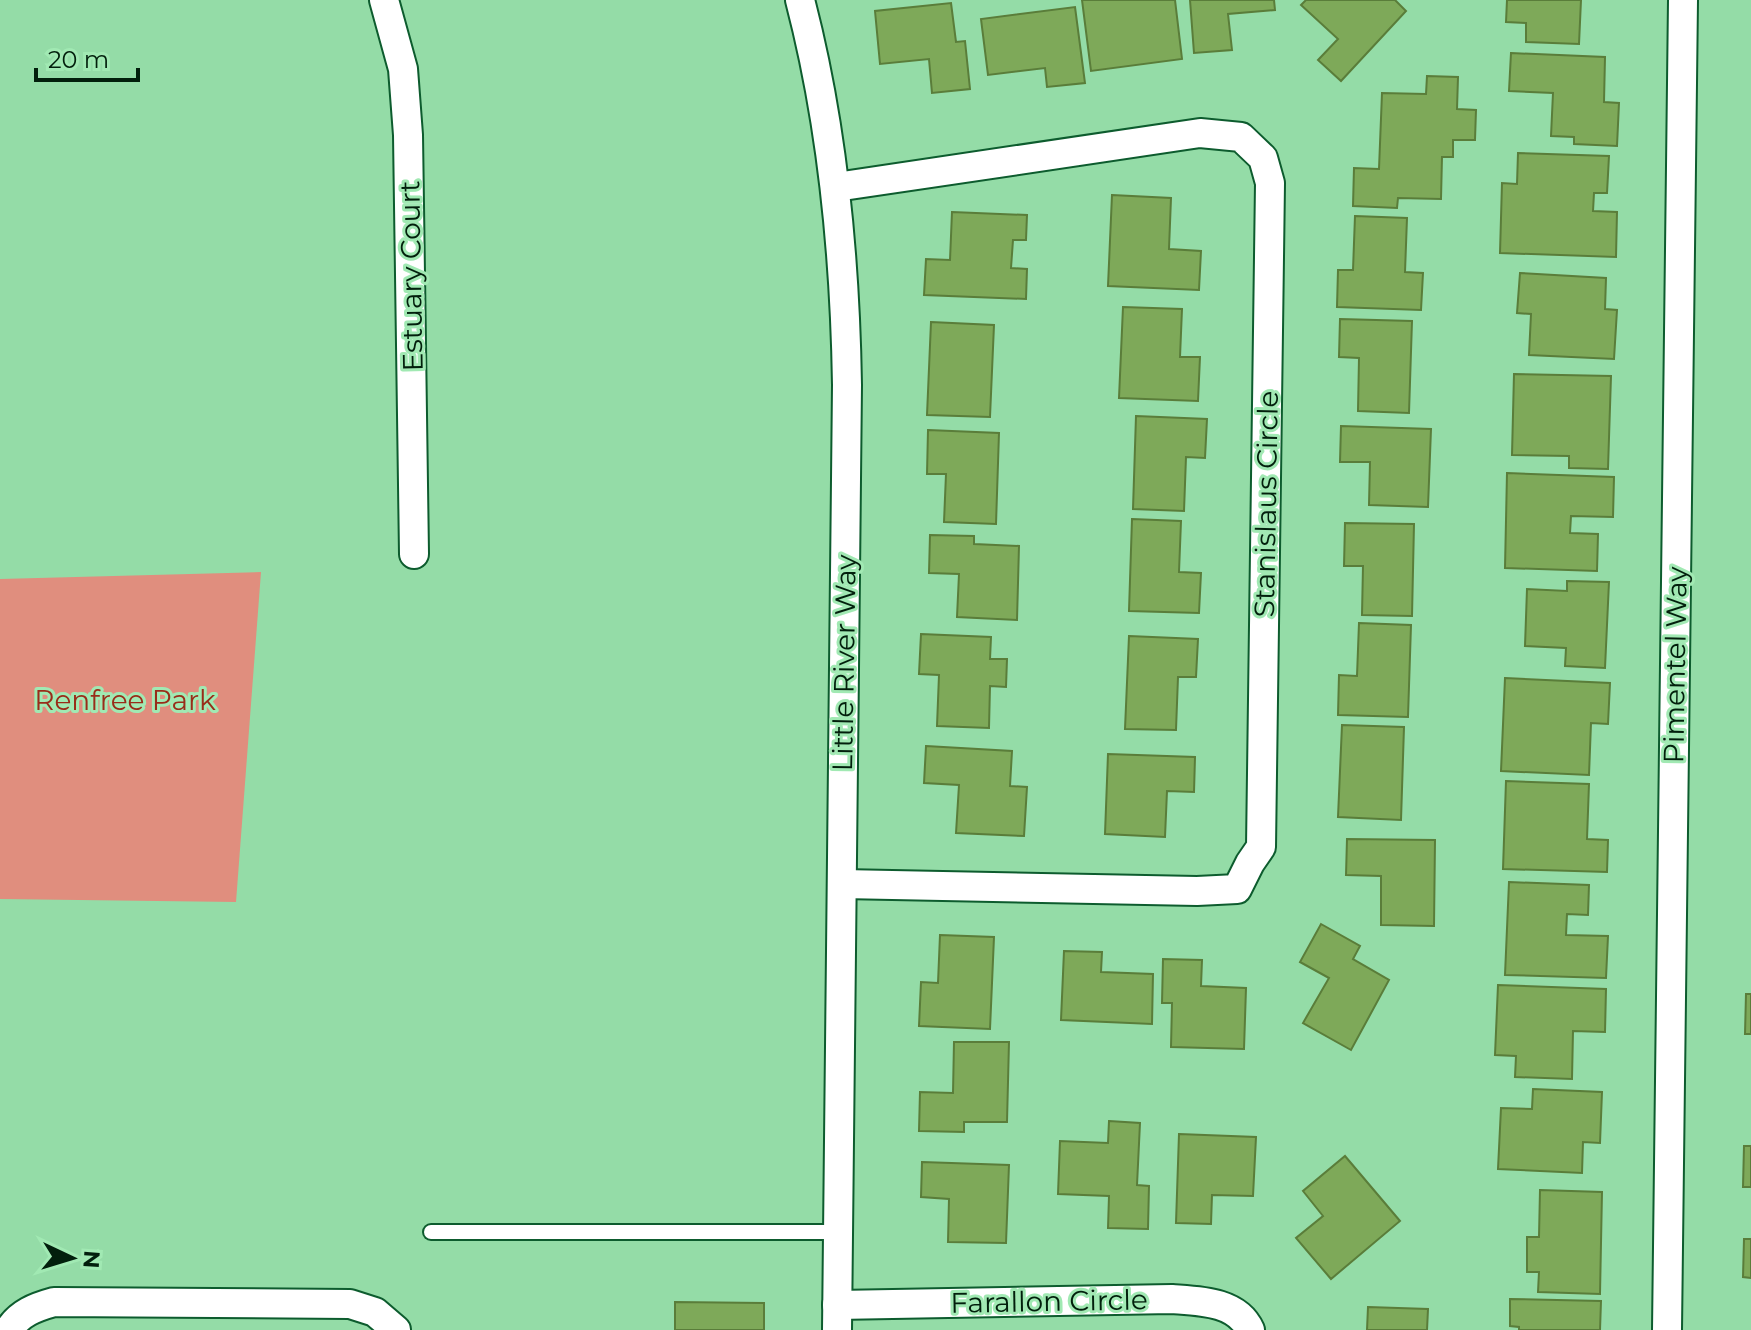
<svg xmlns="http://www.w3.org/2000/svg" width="1751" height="1330" viewBox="0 0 1751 1330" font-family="Montserrat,sans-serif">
<rect width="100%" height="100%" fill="#94dca7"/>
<path fill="#e08e7e" d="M261,572l-25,330 -236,-3v-320z"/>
<g fill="#7ea959" stroke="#5a7d3a" stroke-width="2">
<path d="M1082,0h93l7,59 -91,12z"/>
<path d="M1190,0h84l1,10 -47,4 4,36 -38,3z"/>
<path d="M1306,0h89l11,11 -65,70 -23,-21 20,-21 -37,-34z"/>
<path d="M1507,0h74l-2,44 -53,-2v-19l-20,-1z"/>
<path d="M951,3l5,39 9,-1 5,48 -38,4 -3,-34 -49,5 -5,-53z"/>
<path d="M1075,7l10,76 -38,4 -2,-19 -57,7 -7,-56z"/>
<path d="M1511,53l94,4 -1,45 15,1 -2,43 -43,-2v-7l-23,-1 2,-43 -44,-2z"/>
<path d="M1427,76l31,1 -1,32 19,1 -1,30h-22v17h-11l-1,42 -43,-1 -1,10 -44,-2 1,-38 25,1 3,-76 44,1z"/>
<path d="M1518,153l91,3 -2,37h-13l-1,18 24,1 -1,45 -116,-4 2,-70 15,1z"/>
<path d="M1112,195l59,3 -2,51 32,2 -2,39 -91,-4z"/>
<path d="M952,212l75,3 -1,25h-13l-2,28 16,1 -1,30 -102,-4 2,-36 24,1z"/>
<path d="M1355,216l52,2 -2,54 18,1 -2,37 -84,-3 1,-37h15z"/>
<path d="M1520,273l86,5 -1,31 12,1 -3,49 -85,-4 2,-41 -14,-1z"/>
<path d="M1123,307l59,2 -2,48h20l-2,44 -79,-3z"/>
<path d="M1340,319l72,2 -3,92 -51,-2 1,-53 -20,-1z"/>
<path d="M931,322l63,3 -4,92 -63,-2z"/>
<path d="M1514,374l97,2 -3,93 -39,-1v-12l-57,-1z"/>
<path d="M1136,416l71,3 -2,39 -19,-1 -2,54 -51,-2z"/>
<path d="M1341,426l90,3 -3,78 -59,-2 1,-43h-30z"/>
<path d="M928,430l71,3 -3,91 -52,-2 2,-48h-19z"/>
<path d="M1507,473l107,4 -1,40 -42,-1 -1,17 28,1 -1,37 -92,-3z"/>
<path d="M1132,519l49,2 -2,51 22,1 -2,40 -70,-2z"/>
<path d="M1345,523l69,1 -2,92 -50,-1 1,-49h-19z"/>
<path d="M930,535l44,1v8l45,2 -2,74 -60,-3 2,-43 -30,-1z"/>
<path d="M1567,581l42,1 -4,86 -40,-2 1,-18 -41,-2 2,-57 40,2z"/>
<path d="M1359,623l52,2 -3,92 -70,-2 1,-40 18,1z"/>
<path d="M921,634l70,3 -1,22h17l-1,28 -16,-1 -1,42 -52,-2 2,-51 -20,-1z"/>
<path d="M1129,636l69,3 -2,38h-18l-2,53 -51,-1z"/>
<path d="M1505,678l105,5 -2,41 -17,-1 -2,52 -88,-4z"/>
<path d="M1342,725l62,2 -3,93 -63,-3z"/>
<path d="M926,746l86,5 -2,35 17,1 -3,49 -68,-3 3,-48 -35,-2z"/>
<path d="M1108,754l87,3 -1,35 -27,-1 -2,46 -60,-3z"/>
<path d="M1506,781l83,3 -2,55 21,1 -1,32 -104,-3z"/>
<path d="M1347,839l88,1 -1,86 -53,-1v-49l-35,-1z"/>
<path d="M1509,882l80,3 -1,30 -21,-1 -1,21 42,1 -2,42 -101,-3z"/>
<path d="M1321,924l39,22 -7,13 36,21 -38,70 -48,-27 26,-45 -29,-16z"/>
<path d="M940,935l54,2 -4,92 -71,-3 2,-44 17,1z"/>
<path d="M1064,951l38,1 -1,20 52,2 -1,50 -91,-4z"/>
<path d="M1163,959l39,1 -1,26 45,2 -2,61 -73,-2 1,-44h-10z"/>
<path d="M1498,985l108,4 -1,43 -32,-1 -1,48 -57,-2 1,-21 -21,-1z"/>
<path d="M1746,994h5v40h-6z"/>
<path d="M954,1042h55l-2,80h-43v10l-45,-1 1,-39 33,1z"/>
<path d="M1533,1089l69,3 -2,51 -17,-1 -1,31 -84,-4 3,-61 31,1z"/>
<path d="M1109,1121l31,2 -3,62 12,1 -1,43 -40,-1 1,-32 -51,-2 2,-53 48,2z"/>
<path d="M1179,1134l77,3 -3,59 -41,-1 -1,29 -35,-1z"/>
<path d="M1744,1146h7v41h-8z"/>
<path d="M1345,1156l55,65 -69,58 -35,-41 27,-22 -20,-25z"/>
<path d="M922,1162l87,3 -3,78 -58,-1 1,-43 -28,-2z"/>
<path d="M1540,1190l62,2 -2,102 -62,-2 1,-20h-12v-35h12z"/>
<path d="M1744,1239h7v39l-8,-1z"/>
<path d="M1510,1299l91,2 -1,29h-81v-3l-9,-1z"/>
<path d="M675,1302l89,1v27h-89z"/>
<path d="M1368,1307l60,2 -1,21h-60z"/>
</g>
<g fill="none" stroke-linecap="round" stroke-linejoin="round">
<defs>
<path id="service" d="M431,1232h406"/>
<g id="minor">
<path d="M384,0l19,69 5,66 6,419"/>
<path d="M800,0c33,126 45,255 47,385l-10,945"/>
<path d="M836,187l364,-54 41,4 22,21 7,25 -9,664 -11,16 -13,26 -40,2 -355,-7"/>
<path d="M837,1305l335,-6c27,2 65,2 78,31"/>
<path d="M9,1330c10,-17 27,-23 45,-28l296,2 25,8 21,18"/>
<path d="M1667,1330l16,-1330"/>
</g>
</defs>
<use href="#service" stroke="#0d5c2e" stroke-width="18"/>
<use href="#minor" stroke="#0d5c2e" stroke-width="32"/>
<use href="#service" stroke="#fff" stroke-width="14"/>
<use href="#minor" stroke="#fff" stroke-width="28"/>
</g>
<g text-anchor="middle" stroke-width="6" stroke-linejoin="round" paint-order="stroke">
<g font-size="28" fill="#021f0c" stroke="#a1e9b3">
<text transform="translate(411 276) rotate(-91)" y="10">Estuary Court</text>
<text transform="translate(1266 504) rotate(-89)" y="10">Stanislaus Circle</text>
<text transform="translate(844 663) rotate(-89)" y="10">Little River Way</text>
<text transform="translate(1675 665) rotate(-89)" y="10">Pimentel Way</text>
<text transform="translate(1049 1301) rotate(-1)" y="10">Farallon Circle</text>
</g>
<g font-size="28" fill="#992c19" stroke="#a1e9b3">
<text x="125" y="710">Renfree Park</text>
</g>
</g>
<g transform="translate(72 1258) rotate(94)" stroke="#a1e9b3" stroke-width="6" paint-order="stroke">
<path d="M0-6L14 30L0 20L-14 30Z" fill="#021f0c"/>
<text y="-12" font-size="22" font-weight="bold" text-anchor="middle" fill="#021f0c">N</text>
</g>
<path d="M36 68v12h102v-12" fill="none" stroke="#021f0c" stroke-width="4"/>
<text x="48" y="68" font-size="24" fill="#021f0c" stroke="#a1e9b3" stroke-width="6" paint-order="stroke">20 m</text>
</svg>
